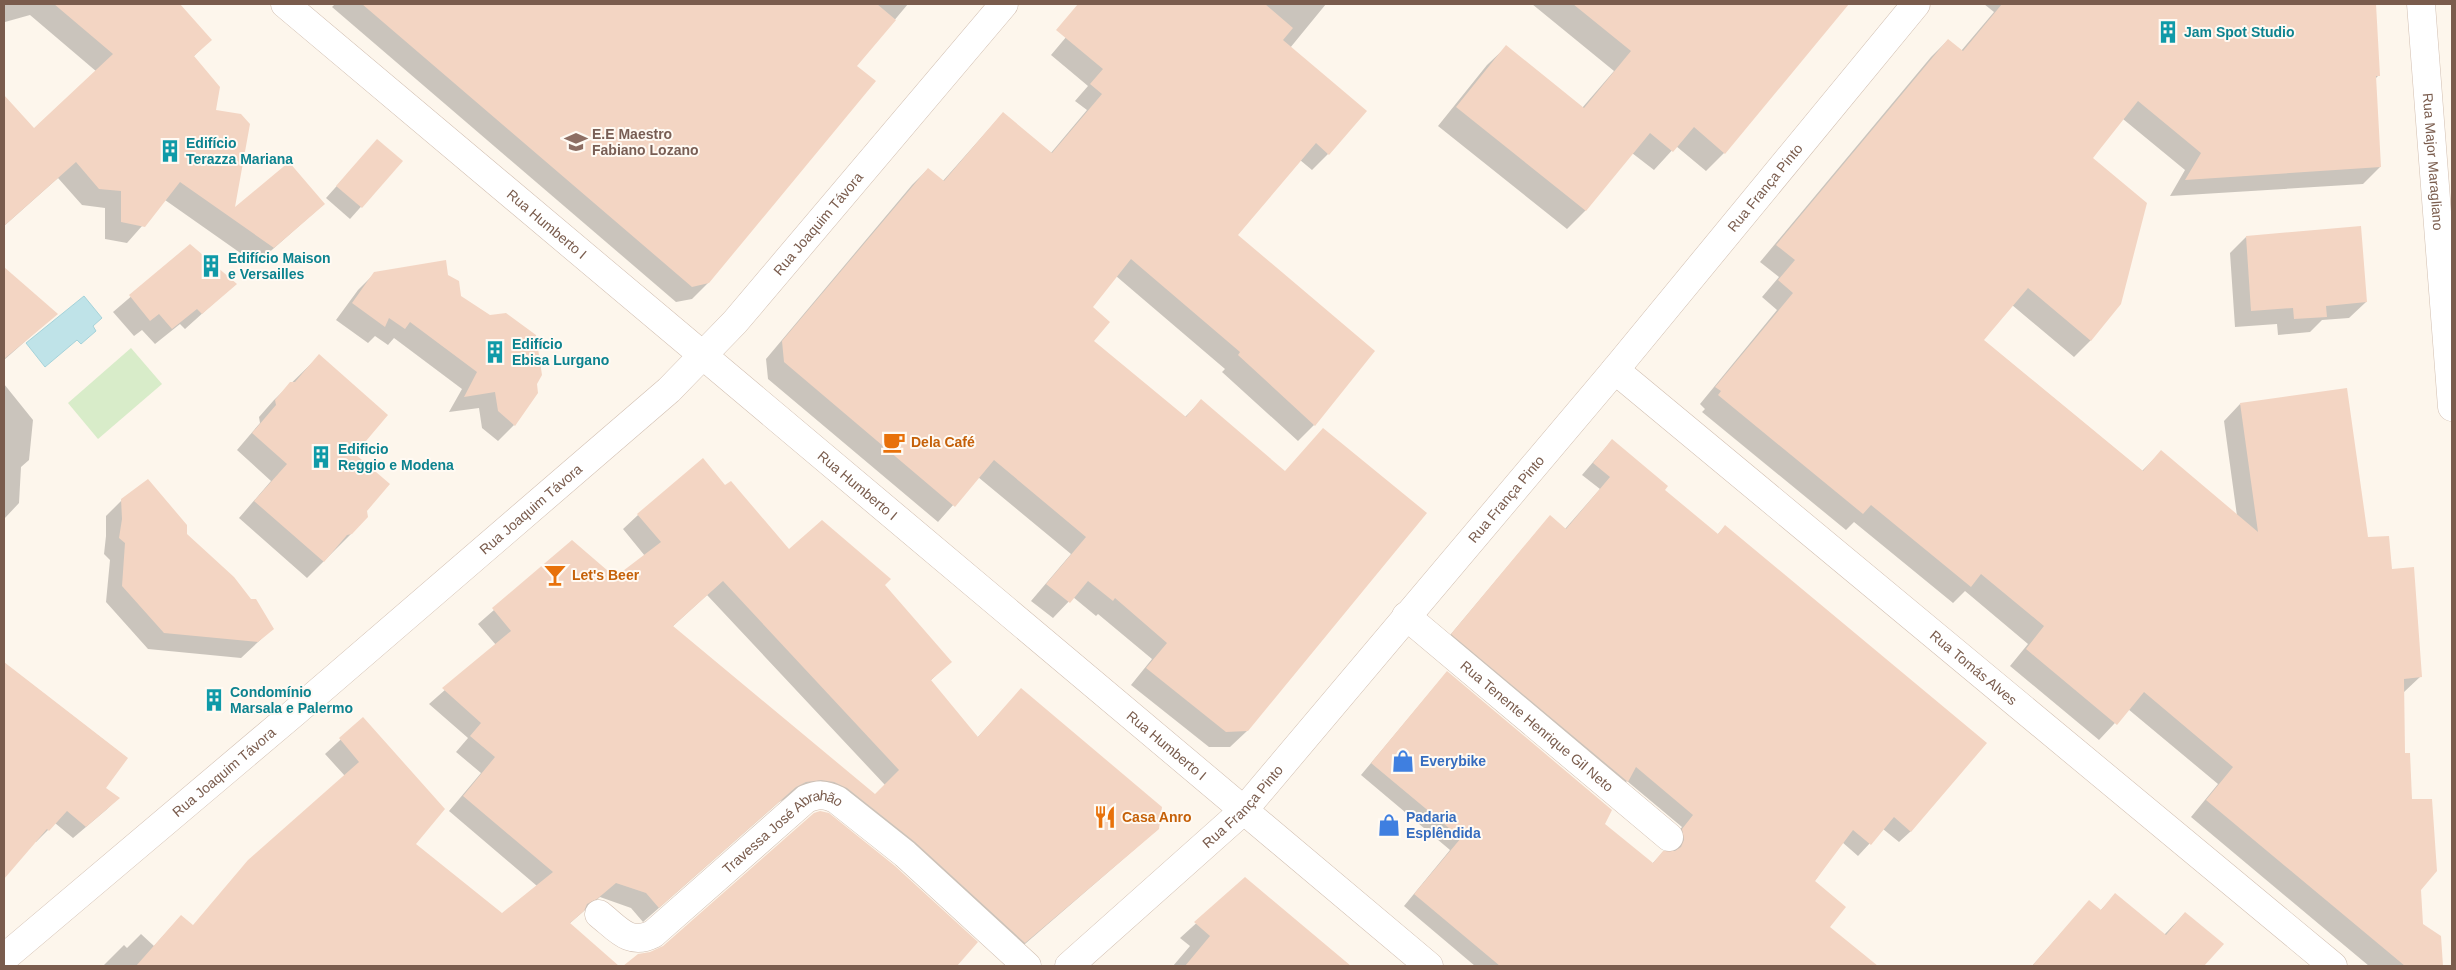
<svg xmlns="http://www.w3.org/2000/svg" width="2456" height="970" viewBox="0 0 2456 970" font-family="Arial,sans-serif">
<rect width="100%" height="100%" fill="#fdf6ec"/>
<path fill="#d8ecc9" d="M131,348l31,36 -64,55 -30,-36z"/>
<path fill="#bfe3e8" stroke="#a5d3da" d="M84,296l18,22 -9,8 3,5 -15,13 -4,-4 -32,27 -19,-24z"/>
<g fill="#0003" fill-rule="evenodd">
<path d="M4,4h114l29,26 31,-26 32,36 -17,17 22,54 18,99 91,-6 -68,60 -91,-64 -38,43 -22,-4v-31l-23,-3 -24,-27 -54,48v-129l30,33 63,-58 -67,-57 -25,7z"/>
<path d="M335,4h573l-52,62 -148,217 -16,16 -16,3 -344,-295z"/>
<path d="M1094,4h232l-36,44 38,106 -16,16 -12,-10 -63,75 77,190 -16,16 -76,-69 3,-3 -109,-93 -25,31 1,34 92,77 17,-17 46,330 -17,16h-21l-78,-62 21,-26 -54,-45 -2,2 -23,-19 -20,21 -22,-17 40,-47 -93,-77 -40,45 -170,-143 -2,-20 146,-174 16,-16 14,13 61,-69 47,41 37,-44 -12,-9 13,-15 -37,-31z"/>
<path d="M1532,4h316l-124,149 -18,18 -30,-25 -22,24 -22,-17 -46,57 -19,19 -129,-103 49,-61 19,-18 76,61 32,-37z"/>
<path d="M1984,4h390l5,71 -4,4 5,88 -17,17 -193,12 15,-26 -62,-51 -32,39v182l-17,17 -62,-52 -29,35 159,131 19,-19 76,64 -13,-95 16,-17 127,135 24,31 30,106 -18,17 1,61 7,47 11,123 17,13 3,29h-73l-178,-149 27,-33 -90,-75 -29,31 -89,-74 18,-22 -63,-53 -12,12 -99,-81 -8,8 -144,-118 3,-3 -5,-5 77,-94 -15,-13 17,-20 -19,-15 171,-205 17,-17 13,11 33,-39z"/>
<path d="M377,141l24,21 -51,57 -24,-21z"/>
<path d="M2246,237l120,65 -17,16 -27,2 -12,12 -32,3 -1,-11 -42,3 -5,-74z"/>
<path d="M190,246l45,38 -50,45 -5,-5 -25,20 -13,-14 -8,6 -21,-24z"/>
<path d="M4,269l52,45 -52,46z"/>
<path d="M375,273l72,2 13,22 54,128 -16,16 -16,-13 -3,-20 -30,4 13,-23 -68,-51 -6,7 -13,-9 -7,7 -32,-23 22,-30z"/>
<path d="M319,356l34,98 13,57 -15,23 -44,44 -68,-60 32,-37 -34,-31 23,-27 -1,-6 15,-17z"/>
<path d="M4,384l29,36 -4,40 -8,7 -2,36 -15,16z"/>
<path d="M1612,440l51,50 54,45 8,-8 186,304 -12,11 -16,-13 -25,27 -16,-14 -28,40 14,45 48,39h-401l-71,-60 46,-56 -89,-75 86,-103 156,152 49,40 11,-12 10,1 -2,-12 11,-14 -55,-46 -12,12 -174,-147 109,-130 15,13 35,-40 -18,-14z"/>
<path d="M725,487l64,64 94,34 67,77 -20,19 47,57 44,-48 137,139 -148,128 -178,-155 -38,-7 -15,7 -136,120 -12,-14 -31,-11 -31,27 48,42h-319l-5,-4 -4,4h-186l21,-21 3,3 14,-14 13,12 27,-30 9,14 155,-154 -20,-22 38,-35 51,125 88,71 35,-29 -88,-75 32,-38 -25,-21 12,-14 -39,-34 67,-59 -18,-21 94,-82 43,37 30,-23 -22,-27 15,-14zM707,595l178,190 -10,11 -203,-169z"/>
<path d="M122,500l150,129 -31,29 -93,-9 -42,-47 4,-42 -6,-6 2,-18v-20z"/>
<path d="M4,663l123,95 -23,30 14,10 -12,12 -33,28 -18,-15 -19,19 -2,-2 -30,34z"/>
<path d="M1245,879l105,87h-177l17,-20 -10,-8z"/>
<path d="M2115,895l49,40 21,-22 19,53h-172l57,-64 11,9z"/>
<path d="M976,942l-21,24h-330l13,-11z"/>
</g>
<g fill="#f3d5c3" fill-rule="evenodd">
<path d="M54,4h126l32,36 -18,16 26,31 -4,23 25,4 9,10 -15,83 54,-45 36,42 -51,44 -94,-66 -35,45 -24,-5v-31l-22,-2 -23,-27 -72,64v-131l30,33 79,-74z"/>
<path d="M362,4h515l19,16 -39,46 19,15 -167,202 -17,4z"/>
<path d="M1078,4h187l28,24 -10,12 84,71 -38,44 -13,-12 -78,92 137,116 -60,75 -77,-71 2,-3 -109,-93 -38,48 17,15 -16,19 92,76 15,-18 84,72 38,-43 104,85 -179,218 -22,1 -80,-64 21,-25 -52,-45 -2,3 -25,-20 -18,22 -24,-19 40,-47 -92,-77 -39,47 -171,-145 -2,-21 146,-173 16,13 59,-69 49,41 50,-59 -12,-10 13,-15 -47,-39z"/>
<path d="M1573,4h276l-124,150 -31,-27 -21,25 -23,-19 -64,78 -130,-104 50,-62 78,63 47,-57z"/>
<path d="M2002,4h374l4,72h-4l5,91 -196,13 16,-27 -63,-52 -45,57 54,45 -26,101 -30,37 -63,-53 -44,52 159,131 18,-21 97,82 -18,-129 107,-15 21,149 21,-1 3,33 22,-2 8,110 -18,2 1,74h5l2,46h20l5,72 -16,19 2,34 18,12 2,30h-38l-199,-166 27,-33 -89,-75 -27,33 -91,-76 18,-23 -63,-52 -10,13 -100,-82 -8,9 -145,-119 3,-4 -6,-4 78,-94 -15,-13 17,-20 -19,-15 172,-206 15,12z"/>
<path d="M377,139l26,22 -41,47 -26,-22z"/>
<path d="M2361,226l6,76 -41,4 1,11 -33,2 -1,-11 -42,3 -5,-75z"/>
<path d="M190,244l47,40 -35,30 -5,-5 -25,20 -13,-15 -9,7 -21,-26z"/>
<path d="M446,260l2,15 11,6 2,15 29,19 16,-2 30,22 6,40 -5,9 1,9 -23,33 -17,-15 -3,-19 -31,5 13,-25 -67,-50 -5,7 -16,-11 -4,9 -33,-24 22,-31z"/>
<path d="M4,267l54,47 -54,45z"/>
<path d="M319,354l69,61 -33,39 35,30 -23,27 1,6 -16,17 -5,1 -23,27 -70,-61 33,-37 -35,-31 24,-28 -1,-5 15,-18h5z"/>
<path d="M1612,439l56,47 -3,4 53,44 7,-9 262,218 -76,89 -17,-15 -23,28 -18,-15 -38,51 31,26 -16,20 48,39h-378l-86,-72 47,-56 -90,-75 76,-92 165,139 -7,14 48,39 10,-12h12l6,-4 3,-7 -2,-11 11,-14 -57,-48 -8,15 -177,-148 99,-119 16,14 44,-52 -17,-14z"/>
<path d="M703,458l22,27 6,-4 58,68 33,-29 69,59 -6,6 67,77 -21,18 47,57 43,-49 141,119 -3,22 -134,114 -110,-101 -68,-54 -13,-6 -13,-2 -15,2 -10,5 -137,121 -13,-15 -30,-10 -19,16 -10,5 -3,7 -14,12 49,43h-483l45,-51 12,10 55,-65 111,-98 -20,-24 24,-21 82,92 -29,35 86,69 51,-41 -90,-76 32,-39 -25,-21 11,-13 -39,-35 69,-57 -19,-23 80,-68 43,37 46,-35 -24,-28zM723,581l176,189 -24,24 -202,-168z"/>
<path d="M148,479l39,46v9l47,43 17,22h5l18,30 -16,13 -94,-9 -42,-47 3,-43 -6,-5 3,-19 -1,-20z"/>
<path d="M4,662l124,96 -22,30 14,10 -34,29 -19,-16 -18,20 -2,-2 -43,50z"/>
<path d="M820,811l9,2 66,53 83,76 -21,24h-334l15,-12 12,-2 13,-6 151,-133z"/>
<path d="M1245,877l50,42 56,47h-166l25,-30 -16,-14z"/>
<path d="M2115,893l51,42 19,-23 39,32 -20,22h-172l57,-66 12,10z"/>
</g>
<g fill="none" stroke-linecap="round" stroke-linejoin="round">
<defs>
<g id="minor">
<path id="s1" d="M285,4l1144,962"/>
<path id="s2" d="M2421,4l31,403"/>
<path id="s3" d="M1615,370l718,596"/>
<path id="s4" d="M1406,616l263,221"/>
<path id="s5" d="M599,914c19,15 30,32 54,20l153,-135c12,-5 19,-5 31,1l68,54 122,112"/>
<path id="s6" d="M4,958l290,-245 375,-323 66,-68 269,-318"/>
<path id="s7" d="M1069,966l174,-155 372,-441 301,-366"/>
</g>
</defs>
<use href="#minor" stroke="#d1beb0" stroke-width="29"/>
<use href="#minor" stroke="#fff" stroke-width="28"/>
</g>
<defs>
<symbol id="building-bare" viewBox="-9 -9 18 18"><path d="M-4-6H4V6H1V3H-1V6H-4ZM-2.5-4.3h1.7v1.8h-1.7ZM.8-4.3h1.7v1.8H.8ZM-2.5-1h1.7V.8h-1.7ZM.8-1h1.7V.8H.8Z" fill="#0f9aa8" stroke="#fffaf3" stroke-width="2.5" paint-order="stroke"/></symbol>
<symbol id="school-bare" viewBox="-9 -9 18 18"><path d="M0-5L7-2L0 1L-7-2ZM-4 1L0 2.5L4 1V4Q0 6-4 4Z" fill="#8d6e63" stroke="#fffaf3" stroke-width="2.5" paint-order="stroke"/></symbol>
<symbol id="cafe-bare" viewBox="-9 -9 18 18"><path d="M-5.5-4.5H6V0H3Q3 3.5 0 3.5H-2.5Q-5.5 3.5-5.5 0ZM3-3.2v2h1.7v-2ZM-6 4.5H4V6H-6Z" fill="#e8710a" stroke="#fffaf3" stroke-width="2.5" paint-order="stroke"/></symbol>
<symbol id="bar-bare" viewBox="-9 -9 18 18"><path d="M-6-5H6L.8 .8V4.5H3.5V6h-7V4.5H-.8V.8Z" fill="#e8710a" stroke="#fffaf3" stroke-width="2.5" paint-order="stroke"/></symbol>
<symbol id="shop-bare" viewBox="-9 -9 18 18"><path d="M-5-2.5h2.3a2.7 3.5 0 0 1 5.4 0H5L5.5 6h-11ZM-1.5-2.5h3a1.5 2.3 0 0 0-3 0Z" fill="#3f7fe0" stroke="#fffaf3" stroke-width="2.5" paint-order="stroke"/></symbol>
<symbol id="restaurant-bare" viewBox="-9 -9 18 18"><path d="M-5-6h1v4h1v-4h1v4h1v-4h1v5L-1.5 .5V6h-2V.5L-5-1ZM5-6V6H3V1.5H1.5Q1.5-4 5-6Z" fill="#e8710a" stroke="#fffaf3" stroke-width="2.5" paint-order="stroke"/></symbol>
</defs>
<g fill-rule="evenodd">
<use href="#building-bare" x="2152" y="16" width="32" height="32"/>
<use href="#school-bare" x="560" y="126" width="32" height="32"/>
<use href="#building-bare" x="154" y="135" width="32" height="32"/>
<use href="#building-bare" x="195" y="250" width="32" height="32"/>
<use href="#building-bare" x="479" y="336" width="32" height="32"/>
<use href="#cafe-bare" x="878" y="426" width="32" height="32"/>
<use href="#building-bare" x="305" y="441" width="32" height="32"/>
<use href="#bar-bare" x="539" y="559" width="32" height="32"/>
<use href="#building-bare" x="198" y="684" width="32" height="32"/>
<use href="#shop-bare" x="1387" y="745" width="32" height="32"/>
<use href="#restaurant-bare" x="1089" y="801" width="32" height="32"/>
<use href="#shop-bare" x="1373" y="809" width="32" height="32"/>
</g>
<g text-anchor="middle" stroke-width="4" stroke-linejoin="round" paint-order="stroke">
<g font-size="14" font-weight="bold" fill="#0d838f" stroke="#fffaf3" text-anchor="start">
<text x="2184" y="37">Jam Spot Studio</text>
<text x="186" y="148">Edifício<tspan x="186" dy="16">Terazza Mariana</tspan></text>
<text x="228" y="263">Edifício Maison<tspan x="228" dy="16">e Versailles</tspan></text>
<text x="512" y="349">Edifício<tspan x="512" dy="16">Ebisa Lurgano</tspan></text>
<text x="338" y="454">Edificio<tspan x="338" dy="16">Reggio e Modena</tspan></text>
<text x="230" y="697">Condomínio<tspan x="230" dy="16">Marsala e Palermo</tspan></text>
</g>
<g font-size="14" font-weight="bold" fill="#785e54" stroke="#fffaf3" text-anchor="start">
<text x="592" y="139">E.E Maestro<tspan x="592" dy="16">Fabiano Lozano</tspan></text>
</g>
<g font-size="14" fill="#7a5c4d" stroke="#fffaf3">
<text dy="5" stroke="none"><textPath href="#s2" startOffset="158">Rua Major Maragliano</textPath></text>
<text dy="5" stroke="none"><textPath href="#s7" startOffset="1046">Rua França Pinto</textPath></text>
<text dy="5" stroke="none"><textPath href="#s1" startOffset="342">Rua Humberto I</textPath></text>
<text dy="5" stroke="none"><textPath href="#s6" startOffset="1098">Rua Joaquim Távora</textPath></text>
<text dy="5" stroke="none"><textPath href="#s1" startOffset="748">Rua Humberto I</textPath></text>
<text dy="5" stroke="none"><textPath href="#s7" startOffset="641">Rua França Pinto</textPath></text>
<text dy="5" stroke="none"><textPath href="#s6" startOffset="692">Rua Joaquim Távora</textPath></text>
<text dy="5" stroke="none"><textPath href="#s3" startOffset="466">Rua Tomás Alves</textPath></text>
<text dy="5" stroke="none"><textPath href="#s4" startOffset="171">Rua Tenente Henrique Gil Neto</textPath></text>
<text dy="5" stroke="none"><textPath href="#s1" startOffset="1152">Rua Humberto I</textPath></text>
<text dy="5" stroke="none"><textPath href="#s6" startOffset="288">Rua Joaquim Távora</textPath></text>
<text dy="5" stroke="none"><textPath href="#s7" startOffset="236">Rua França Pinto</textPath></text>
<text dy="5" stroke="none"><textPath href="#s5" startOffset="231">Travessa José Abrahão</textPath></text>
</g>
<g font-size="14" font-weight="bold" fill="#c56008" stroke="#fffaf3" text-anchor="start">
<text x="911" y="447">Dela Café</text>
<text x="572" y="580">Let's Beer</text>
<text x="1122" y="822">Casa Anro</text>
</g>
<g font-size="14" font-weight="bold" fill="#366cbe" stroke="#fffaf3" text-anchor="start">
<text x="1420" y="766">Everybike</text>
<text x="1406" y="822">Padaria<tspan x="1406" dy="16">Esplêndida</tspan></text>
</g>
</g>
<rect width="2456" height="970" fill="none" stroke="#7a5c4d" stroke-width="10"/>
</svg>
